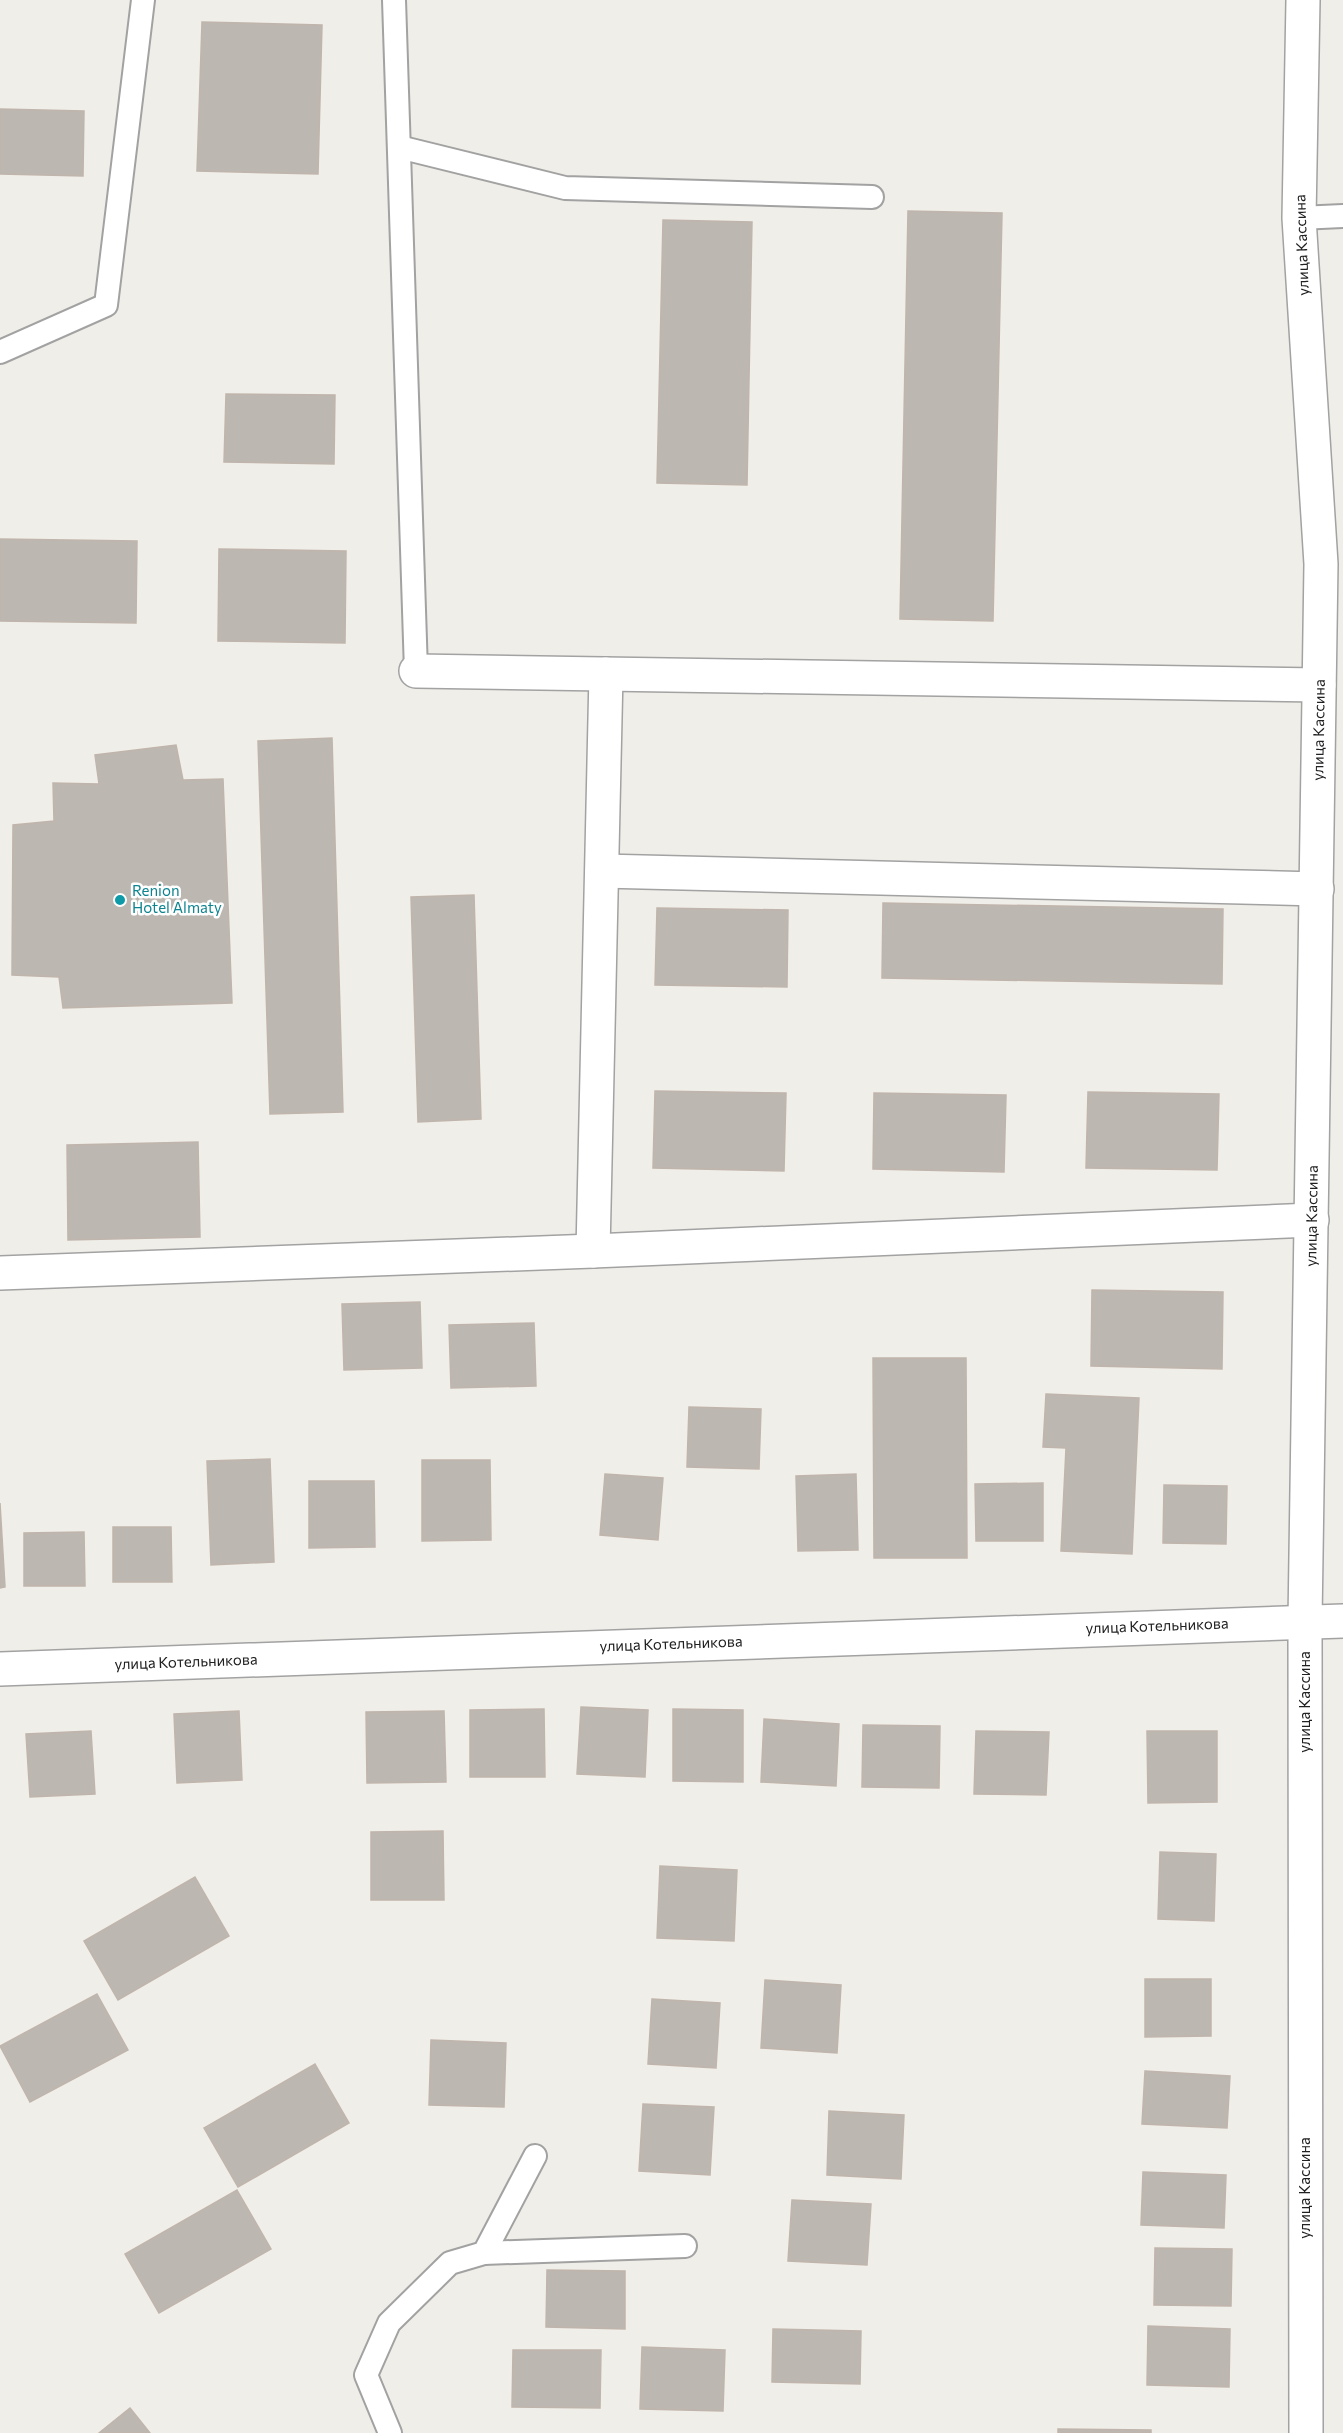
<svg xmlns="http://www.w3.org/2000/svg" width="1343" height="2433" viewBox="0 0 1343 2433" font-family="Commissioner,sans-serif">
<rect width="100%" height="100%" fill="#f0eee8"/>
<g fill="#bdb7b1" stroke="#c0b5ac" stroke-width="1.5">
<path d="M202,22l120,3 -4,149 -121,-3z"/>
<path d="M0,109l84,2 -1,65 -83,-2z"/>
<path d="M908,211l94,2 -9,408 -93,-2z"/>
<path d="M663,220l89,2 -5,263 -90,-2z"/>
<path d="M226,394l109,1 -1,69 -110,-2z"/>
<path d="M0,539l137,2 -1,82 -136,-2z"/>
<path d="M219,549l127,2 -1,92 -127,-2z"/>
<path d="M332,738l11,374 -73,2 -12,-373z"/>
<path d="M176,745l7,35 40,-1 9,224 -169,5 -4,-31 -47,-2 1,-150 41,-4 -1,-38 46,1 -4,-29z"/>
<path d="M474,895l7,224 -63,3 -7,-225z"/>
<path d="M883,903l340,6 -1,75 -340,-6z"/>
<path d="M657,908l131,2 -1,77 -132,-2z"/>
<path d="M655,1091l131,2 -2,78 -131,-3z"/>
<path d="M1088,1092l131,2 -2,76 -131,-2z"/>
<path d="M874,1093l132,2 -2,77 -131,-3z"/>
<path d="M198,1142l2,95 -132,3 -1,-95z"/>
<path d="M1092,1290l131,2 -1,77 -131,-3z"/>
<path d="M420,1302l2,66 -78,2 -2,-66z"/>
<path d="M534,1323l2,63 -85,2 -2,-63z"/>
<path d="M873,1358h93l1,200h-93z"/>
<path d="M1046,1394l93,4 -7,156 -71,-3 5,-103 -23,-1z"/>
<path d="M689,1407l72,2 -2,60 -72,-2z"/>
<path d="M270,1459l4,103 -63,3 -4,-104z"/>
<path d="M422,1460h68l1,80 -69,1z"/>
<path d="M605,1474l58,4 -5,62 -58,-5z"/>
<path d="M856,1474l2,76 -60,1 -2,-75z"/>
<path d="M309,1481h65l1,66 -66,1z"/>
<path d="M1043,1483v58h-67l-1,-57z"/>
<path d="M1164,1485l63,1 -1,58 -63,-1z"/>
<path d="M0,1503l5,84 -5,1z"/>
<path d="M113,1527h58l1,55h-59z"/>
<path d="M84,1532l1,54h-61v-53z"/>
<path d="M581,1707l67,3 -3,67 -68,-3z"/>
<path d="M544,1709l1,68h-75v-67z"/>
<path d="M673,1709l70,1v72l-70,-1z"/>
<path d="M239,1711l3,69 -65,3 -3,-69z"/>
<path d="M444,1711l2,71 -79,1 -1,-71z"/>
<path d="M764,1719l75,5 -3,62 -75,-4z"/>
<path d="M863,1725l77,1 -1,62 -77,-1z"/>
<path d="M91,1731l4,63 -65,3 -4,-63z"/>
<path d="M976,1731l73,1 -3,63 -72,-1z"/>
<path d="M1147,1731h70v71l-69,1z"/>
<path d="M443,1831l1,69h-73v-68z"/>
<path d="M1160,1852l56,2 -2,67 -56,-2z"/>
<path d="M660,1866l77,4 -3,71 -77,-3z"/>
<path d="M195,1877l34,59 -111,64 -34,-59z"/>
<path d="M1145,1979h66v57l-66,1z"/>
<path d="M765,1980l76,5 -4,68 -76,-5z"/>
<path d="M97,1994l31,56 -98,52 -30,-56z"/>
<path d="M652,1999l68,4 -4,65 -68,-4z"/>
<path d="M431,2040l75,3 -2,64 -75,-2z"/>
<path d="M315,2064l34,59 -111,64 -34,-59z"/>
<path d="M1145,2071l85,5 -3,52 -85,-4z"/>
<path d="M643,2104l71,3 -4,68 -71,-4z"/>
<path d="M829,2111l75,4 -3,64 -74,-4z"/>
<path d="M1143,2172l83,3 -2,53 -83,-3z"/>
<path d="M237,2190l34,59 -112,64 -34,-59z"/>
<path d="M792,2200l79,4 -4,61 -79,-4z"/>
<path d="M1155,2248l77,1 -1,57 -77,-1z"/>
<path d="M547,2270l78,1v58l-79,-2z"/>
<path d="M1148,2326l82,3 -1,58 -82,-2z"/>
<path d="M773,2329l88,2 -1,53 -88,-2z"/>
<path d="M642,2347l83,3 -2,61 -83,-2z"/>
<path d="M513,2350h88l-1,58 -88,-1z"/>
<path d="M130,2408l20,25h-51z"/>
<path d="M1058,2429l93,1v3h-93z"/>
</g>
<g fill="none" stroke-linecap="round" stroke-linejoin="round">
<defs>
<g id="service">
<path d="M394,0l22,671"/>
<path d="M399,147l166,41 307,9"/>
<path d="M1299,218l44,-2"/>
<path d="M0,352l106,-47 37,-305"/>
<path d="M484,2253l201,-7"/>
<path d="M390,2433l-24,-58 23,-52 61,-60 34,-10 51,-97"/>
</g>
<g id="minor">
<path d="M1303,0l-4,218 22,346 -16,1057 1,812"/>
<path d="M416,671l903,14"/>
<path d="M602,871l715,18"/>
<path d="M593,1251l13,-577"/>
<path d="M0,1273l593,-22 719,-31"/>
<path d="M0,1669l1343,-48"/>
</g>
</defs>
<use href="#service" stroke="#a2a2a2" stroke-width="26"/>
<use href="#minor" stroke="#a2a2a2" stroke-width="36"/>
<use href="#service" stroke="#fff" stroke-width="22"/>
<use href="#minor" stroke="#fff" stroke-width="33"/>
</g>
<circle fill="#0f9aa8" stroke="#fff" stroke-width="2" cx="120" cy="900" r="6"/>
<g text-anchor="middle" stroke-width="5" stroke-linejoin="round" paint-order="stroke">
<g font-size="15" fill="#212121" stroke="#fff">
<text transform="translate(1302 245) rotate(-92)" y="5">улица Кассина</text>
<text transform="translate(1319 730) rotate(-89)" y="5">улица Кассина</text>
<text transform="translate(1312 1216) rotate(-89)" y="5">улица Кассина</text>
<text transform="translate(1157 1626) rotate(-2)" y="5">улица Котельникова</text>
<text transform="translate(671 1644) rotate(-2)" y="5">улица Котельникова</text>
<text transform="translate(186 1662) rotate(-2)" y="5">улица Котельникова</text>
<text transform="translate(1305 1702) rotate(-90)" y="5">улица Кассина</text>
<text transform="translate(1305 2188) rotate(-90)" y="5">улица Кассина</text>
</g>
<g font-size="15" fill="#0d838f" stroke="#fff" text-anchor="start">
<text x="132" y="896">Renion<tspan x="132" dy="17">Hotel Almaty</tspan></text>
</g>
</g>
</svg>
